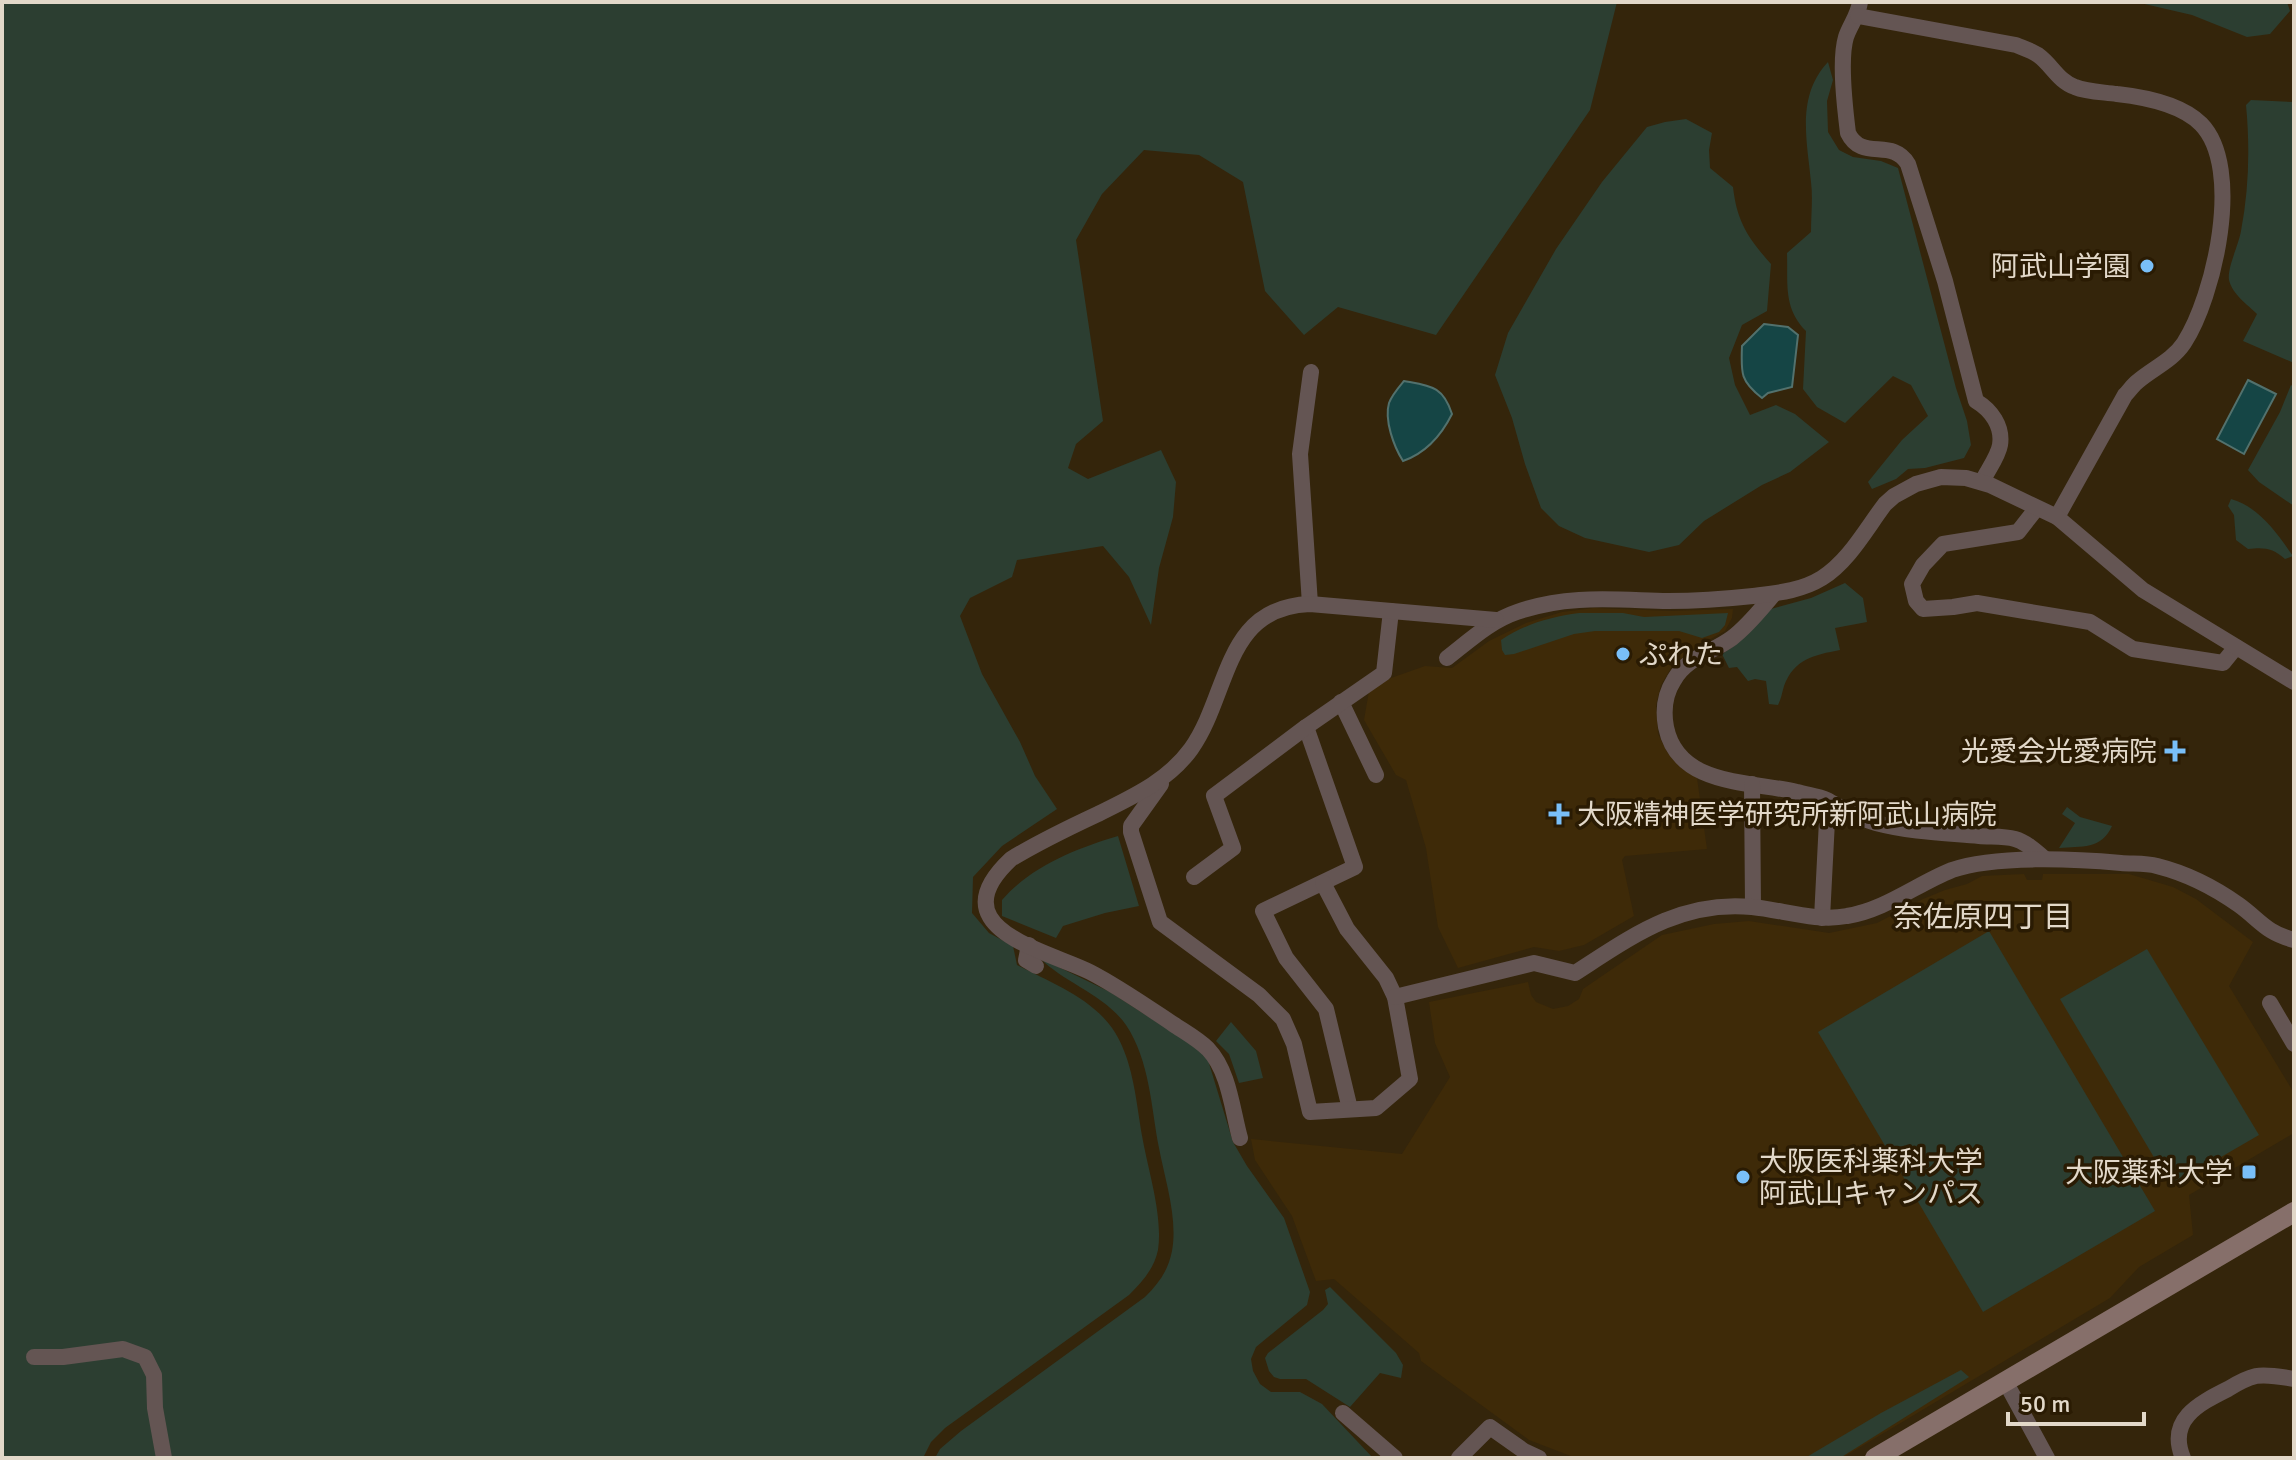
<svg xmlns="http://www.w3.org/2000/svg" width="2296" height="1460" viewBox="0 0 2296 1460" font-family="Signika,'Noto Sans JP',sans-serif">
<rect width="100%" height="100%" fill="#34250b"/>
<g fill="#3e2a08">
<path d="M1594,608l77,3 62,-2 -1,9 -7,13 -34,19 -20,18 -10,17 -5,20 2,29 9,18 13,15 17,11 10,71 -82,7 -3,4 12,56 -50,29 -25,6 -25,-4 -76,21 -20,-41 -12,-79 -20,-68 -10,-5 -32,-55 5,-29 22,-13 34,-12 27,2 37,-27 37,-18 36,-11z"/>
<path d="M2024,874l3,6h15l1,-6h86l44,13 23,12 57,43 -24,44 65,107v40l-105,62 4,40 -54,32 -29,31 -268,160h-266l-47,-18 -108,-79 -2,-8 -85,-74 -18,2 -24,-65 -37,-56 -4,-21 151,15 48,-77 -15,-34 -6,-41 99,-20 3,13 5,7 17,7 15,-3 11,-7 4,-10 79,-54 52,-11 35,-3 80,12 48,-10 46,-24 22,-9 22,-6 15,-8z"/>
</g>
<g fill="#2c3e31">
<path d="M2,2h1615l-27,108 -154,225 -98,-28 -34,28 -39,-44 -22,-109 -44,-27 -55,-5 -42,44 -26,46 27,181 -27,23 -8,24 20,11 73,-29 15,32 -3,35 -14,51 -8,57 -22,-48 -26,-31 -86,14 -5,17 -42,21 -10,18 22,58 38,68 15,34 22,33 -55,37 -29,31 -1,36 17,20 24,13 4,19c31,16 70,31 92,59 9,11 15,25 19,38 8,26 10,53 15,79 6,32 20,76 15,109 -4,19 -16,32 -29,45l-184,133 -14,14 -8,16h-921z"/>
<path d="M2136,2h151l3,9 -20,23 -23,3 -55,-22z"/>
<path d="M1828,62l5,18 -6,21 1,31 11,18 14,7 28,4 17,7 58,220 11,33 4,24 -7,13 -39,10 -17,1 -12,10 -24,10 -4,-7 34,-42 26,-24 -17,-31 -18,-9 -48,47 -28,-16 -14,-18 3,-58c-23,-23 -18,-48 -19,-78l24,-21c0,-17 2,-34 0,-50 -4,-42 -15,-86 17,-120z"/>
<path d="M2251,100l43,2v261l-51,-22 14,-27c-9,-9 -25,-20 -28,-34 -2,-12 10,-36 12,-49 8,-42 9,-84 5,-126z"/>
<path d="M1686,119l26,14 -3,17 1,18 23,19c4,35 15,51 38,77l-4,47 -25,14 -13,33 6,27 15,30 26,-10 19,9 34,28 -39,30 -28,13 -58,36 -25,24 -30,7 -64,-14 -26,-12 -18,-18 -16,-44 -13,-46 -17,-43 13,-42 48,-84 46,-67 45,-55 18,-5z"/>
<path d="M2291,385l3,2v119l-35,-24 -11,-12 32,-58z"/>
<path d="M2231,499c28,8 45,33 62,57l-8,3c-12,-11 -21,-12 -37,-10l-12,-9 -2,-25 -6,-9z"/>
<path d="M1845,583l18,15 4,24 -32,6 5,22c-26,5 -46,9 -56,36 -2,7 -3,13 -6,19l-9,-1 -3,-23 -11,-2 -7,2 -11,-14 -8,1 -7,-14 12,-8 37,-37 40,-11z"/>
<path d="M1579,613h44l21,4 84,-4 -3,12 -6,7 -17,6 -23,-7h-84l-21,3 -60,20 -9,1 -3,-5 -1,-10c24,-16 49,-23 78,-27z"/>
<path d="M2067,807l13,10 32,9c-11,24 -30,20 -53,22l16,-25 -13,-9z"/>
<path d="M1118,836l21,70 -34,7 -42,13 -7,12 -54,-22v-16c28,-33 75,-52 116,-64z"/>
<path d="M1989,931l166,280 -172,101 -165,-280z"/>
<path d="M2147,949l112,186 -88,51 -111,-187z"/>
<path d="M1040,958l70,34 90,58 8,10 25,82 14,24 37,52 26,74 -3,13 -51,42 -5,12 2,12 7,13 11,8h29l22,12 51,54h-438l5,-9 21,-18 184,-134c14,-14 23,-26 27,-46 6,-33 -7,-71 -13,-103 -8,-41 -9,-87 -33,-123 -22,-31 -62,-42 -86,-67z"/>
<path d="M1231,1022l25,29 7,27 -24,5 -10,-29 -13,-13z"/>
<path d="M1330,1287l66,66 7,12 -2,13 -21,-5 -30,34 -44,-28h-26l-6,-2 -5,-6 -4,-13 3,-5 55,-43 5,-6 -3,-14z"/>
<path d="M1961,1370l8,7 -129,81h-35l76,-45z"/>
</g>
<g fill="#154545" stroke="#52716d" stroke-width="2">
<path d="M1764,324l24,3 10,8 -6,52 -24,6 -6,5c-22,-17 -21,-25 -20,-52z"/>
<path d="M2248,380l28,14 -32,60 -27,-15z"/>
<path d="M1404,381c27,5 39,5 48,33 -11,22 -26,39 -49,47 -9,-14 -19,-41 -14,-58 3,-8 10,-16 15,-22z"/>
</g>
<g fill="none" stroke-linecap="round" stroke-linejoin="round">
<g stroke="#645553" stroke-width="16">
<path d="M1860,2c-2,14 -10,23 -14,35 -7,23 -1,72 2,96 14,29 44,4 60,31l37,117 31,120c15,9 27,25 24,44 -2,12 -13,26 -18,37"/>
<path d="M1858,16l158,29c7,3 16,6 22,10 14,10 20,26 37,32 12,5 28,5 42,7 27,3 64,10 84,30 43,44 13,173 -17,219 -12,18 -31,25 -47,39 -4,3 -8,9 -12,13l-68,122"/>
<path d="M2036,509l-18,23 -75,12 -20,21 -11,19 4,17 7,8 30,-2 24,-4 113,19 43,27 90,14 13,-16"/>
<path d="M1774,594c-13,15 -26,32 -42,44 -20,15 -45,19 -58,42 -9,14 -11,31 -8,47 12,60 85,54 131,65 10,3 21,4 30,8 17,9 31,18 49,23 34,9 69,10 103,13 12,1 25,0 36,3 11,3 22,13 30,20"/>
<path d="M1310,604l-10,-150 11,-82"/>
<path d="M1447,658c22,-17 43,-37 70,-46 51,-18 99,-12 151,-11 28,0 57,-2 85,-5 24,-3 48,-5 69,-18 27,-17 44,-49 63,-74l9,-8 22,-12 25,-7 25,1 24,7 67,32 86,73 151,92"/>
<path d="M1341,702l35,73"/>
<path d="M1306,727l49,140 -92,44 23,47 40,51 24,100"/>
<path d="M1161,784l-30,42v6l29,90 99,73 24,24 11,25 16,68 66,-4 34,-29 -15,-82 -9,-19 -39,-49 -24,-46"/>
<path d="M1752,784l1,123"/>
<path d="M1194,877l39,-29 -19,-52 92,-69 78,-54 7,-62"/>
<path d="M1822,918l6,-117"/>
<path d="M1029,945l-3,15 10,6"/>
<path d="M1395,997l139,-34 41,10c56,-36 105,-73 177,-66 31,3 64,15 95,9 38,-6 70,-32 105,-46 42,-15 124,-11 169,-7 12,1 25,0 36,3 28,7 58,22 82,39 22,16 26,27 55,35"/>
<path d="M2270,1003l24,41"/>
<path d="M1240,1138c-8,-29 -11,-67 -32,-89 -10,-10 -23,-17 -35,-25 -27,-18 -54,-37 -83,-52 -28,-14 -84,-28 -100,-55 -13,-22 6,-44 21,-58 28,-17 57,-31 87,-45 34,-17 70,-33 93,-65 39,-55 32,-142 119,-145l186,16"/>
<path d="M34,1357h29l60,-8 22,8 9,18 1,33 9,50"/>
<path d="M2005,1381l42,77"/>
<path d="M1343,1413l52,45"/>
<path d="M1459,1458l31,-31 34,24 15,7"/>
<path d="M2183,1458c-16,-38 15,-54 45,-69 8,-5 19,-11 28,-13 11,-2 27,1 38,3"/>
</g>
<path stroke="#866f6a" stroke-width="20" d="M1875,1458l419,-246"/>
</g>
<g fill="#79bff8" stroke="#2a1b03" stroke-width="3">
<circle cx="2147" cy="266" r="8"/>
<circle cx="1623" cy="654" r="8"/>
<path d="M2171 739h8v8h8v8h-8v8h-8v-8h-8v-8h8z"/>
<path d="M1555 802h8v8h8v8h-8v8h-8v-8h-8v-8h8z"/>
<rect x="2241" y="1164" width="16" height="16" rx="4"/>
<circle cx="1743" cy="1177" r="8"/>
</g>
<g text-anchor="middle" stroke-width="7" stroke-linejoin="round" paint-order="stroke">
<g font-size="28" fill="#e2d8c9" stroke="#2a1b03" text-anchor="end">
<text x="2131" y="276">阿武山学園</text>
<text x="1639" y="664" text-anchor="start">ぷれた</text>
<text x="2157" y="761">光愛会光愛病院</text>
<text x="1577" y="824" text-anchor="start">大阪精神医学研究所新阿武山病院</text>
<text x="1759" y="1171" text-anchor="start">大阪医科薬科大学<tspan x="1759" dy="32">阿武山キャンパス</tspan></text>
<text x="2233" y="1182">大阪薬科大学</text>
</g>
<g font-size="30" fill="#e2d8c9" stroke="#2a1b03">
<text x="1983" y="927">奈佐原四丁目</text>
</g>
</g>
<rect width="2296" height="1460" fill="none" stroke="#e2d8c9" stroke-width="8"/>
<path d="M2008 1412v12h136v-12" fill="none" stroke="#e2d8c9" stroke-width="4"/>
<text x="2020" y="1412" font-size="24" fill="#e2d8c9" stroke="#2a1b03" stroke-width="6" paint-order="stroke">50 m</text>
</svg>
